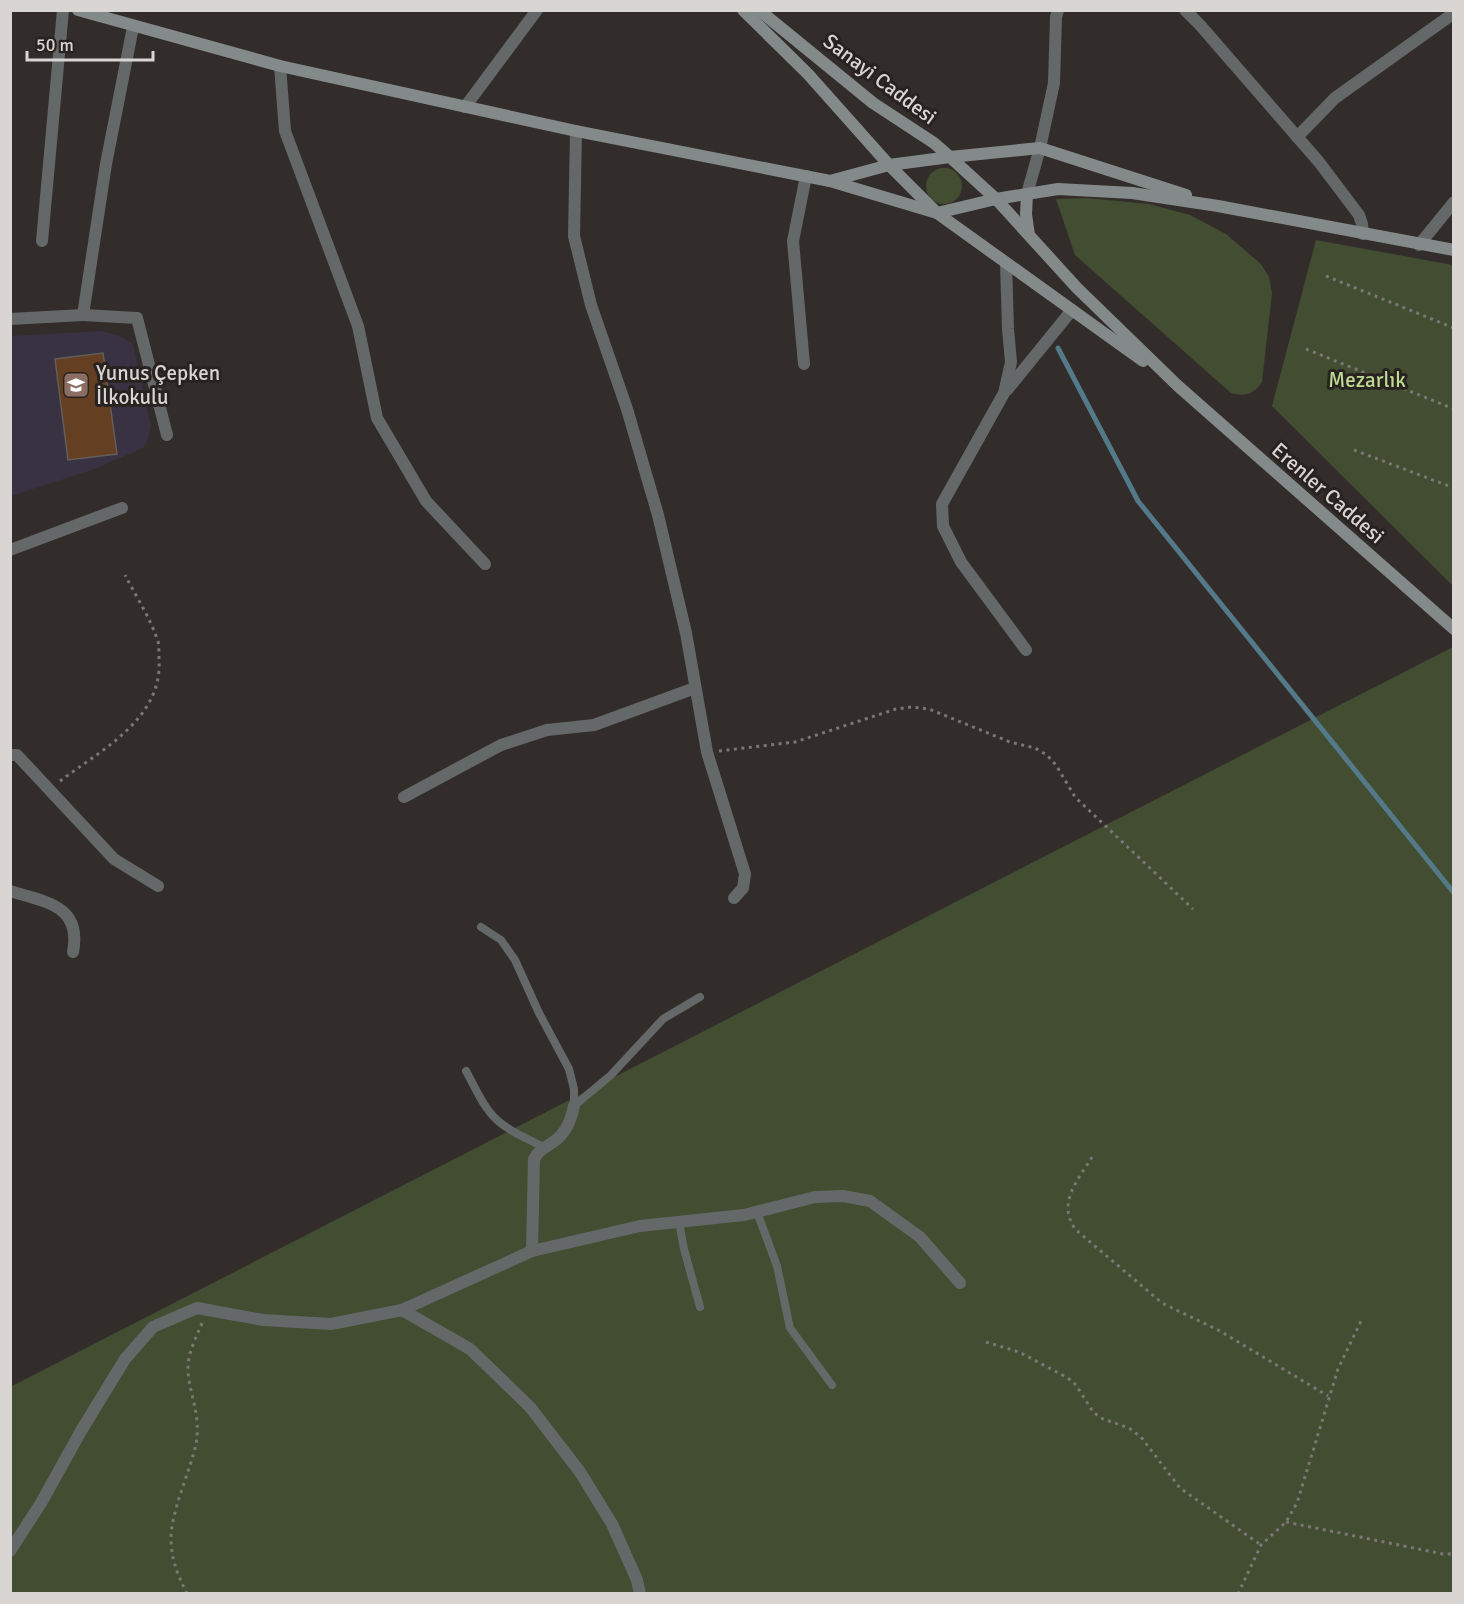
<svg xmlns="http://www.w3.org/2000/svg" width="1464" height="1604" viewBox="0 0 1464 1604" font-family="Signika,sans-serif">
<rect width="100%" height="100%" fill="#322d2a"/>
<path fill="#393242" d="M101,331l19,5 13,8 18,83 -4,15 -4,6 -51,22 -81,26v-160z"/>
<g fill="#424d32">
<circle cx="944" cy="186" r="18"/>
<path d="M1087,198l62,6 41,11 36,19 35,30 8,13 3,16 -10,89c-7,12 -18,15 -31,11l-156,-138 -19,-56z"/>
<path d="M1316,240l137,25v321l-181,-180z"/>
<path d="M1453,647v946h-1442l-1,-206z"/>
</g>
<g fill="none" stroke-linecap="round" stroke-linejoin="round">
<path stroke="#547989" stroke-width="5" d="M1058,348l80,153 316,392"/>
</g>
<path fill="#643f22" stroke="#645e5a" stroke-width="1.5" d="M103,353l14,101 -49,6 -13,-101z"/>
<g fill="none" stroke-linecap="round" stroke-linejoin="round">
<g stroke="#7b7774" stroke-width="3" stroke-dasharray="3 4.5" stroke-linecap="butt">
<path d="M1326,276l128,52"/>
<path d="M1306,349l148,60"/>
<path d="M1354,450l100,38"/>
<path d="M719,751l76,-9 101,-33 16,-2 17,2 81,33 25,6 12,7 9,10 19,32 118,112"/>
<path d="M60,781c41,-31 103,-62 99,-122 0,-6 0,-12 -1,-18 -8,-23 -22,-45 -33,-66"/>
<path d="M1092,1157c-14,23 -36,47 -16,73l86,73 58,28 108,65"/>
<path d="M986,1342l33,10 49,26 8,7 17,27 10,7 26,9 12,9 39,51 81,57"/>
<path d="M1286,1522l157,32h11"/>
<path d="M187,1594c-9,-19 -15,-32 -16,-53 -1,-28 19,-69 25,-97 5,-31 -6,-46 -8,-73 -1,-17 8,-33 14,-48"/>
<path d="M1238,1594l23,-49 25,-23 11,-19 41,-134 23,-48"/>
</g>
<g stroke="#656869" stroke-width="8">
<path d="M481,927l20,13 14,20 24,53 30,56 5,20v17"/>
<path d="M466,1071c9,16 17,36 31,49 13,12 31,19 47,27"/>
<path d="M574,1106l37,-31 52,-56 37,-22"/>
<path d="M757,1212l20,54 13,62 42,57"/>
<path d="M679,1222l5,27 16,58"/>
</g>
<g stroke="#656869" stroke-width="12">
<path d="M1185,10l15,15 119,137 40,53 3,9 1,10"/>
<path d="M133,27l-27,137 -23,151 54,3 30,117"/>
<path d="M280,66l5,65 73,195 19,92 49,83 59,63"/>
<path d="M465,107l72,-97"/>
<path d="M576,131l-2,105 17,69 36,104 31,106 28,118 21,119 38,122 -2,14 -9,10"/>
<path d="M1297,137l38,-39 119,-85"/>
<path d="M1027,194l13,-46 14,-65 2,-66 2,-7"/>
<path d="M42,241l21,-231"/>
<path d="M1419,245l35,-43"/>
<path d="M1006,263l2,66 3,33 -7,31 -62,111 1,22 18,36 65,88"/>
<path d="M10,319l73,-4"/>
<path d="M804,364l-11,-123 13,-65"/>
<path d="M1007,390l65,-80"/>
<path d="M10,550l112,-42"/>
<path d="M10,755h7l97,104 44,27"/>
<path d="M404,797l97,-52 46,-15 47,-5 101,-37"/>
<path d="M10,891c35,11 72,14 63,61"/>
<path d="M532,1251l2,-92c6,-11 13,-12 22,-19 11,-9 15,-21 18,-34"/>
<path d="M402,1310l68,39 60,58 50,65 32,52 25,56 3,14"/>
<path d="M10,1551l31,-48 40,-72 44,-72 28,-32 44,-19 66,12 68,4 71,-14 130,-59 108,-25 104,-11 71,-18 28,-1 27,5 50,36 40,46"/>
</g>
<g stroke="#84898a" stroke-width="12">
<path d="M78,10l202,56 296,65 254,50 107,32 59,-14 62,-10 74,4 86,13 236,44"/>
<path d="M743,10l65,64 81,91 48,48 206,148"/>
<path d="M759,10l114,93 61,40 16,14 46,42 81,89 101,98 276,243"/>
<path d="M830,181l59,-16 61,-8 90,-9 146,47"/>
<path d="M1027,194l-1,20 3,21"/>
</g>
</g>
<defs>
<symbol id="school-square" viewBox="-11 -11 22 22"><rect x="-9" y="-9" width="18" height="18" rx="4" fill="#8d6e63" stroke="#282320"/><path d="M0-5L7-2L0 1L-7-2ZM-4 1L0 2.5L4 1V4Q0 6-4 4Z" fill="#fff"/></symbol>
</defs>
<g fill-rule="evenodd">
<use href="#school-square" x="61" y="370" width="30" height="30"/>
</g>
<g text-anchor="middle" stroke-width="6" stroke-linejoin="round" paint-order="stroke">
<g font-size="21" fill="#d8d5d3" stroke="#282320">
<text transform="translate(880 79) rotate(37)" y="7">Sanayi Caddesi</text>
<text transform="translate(1328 493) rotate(41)" y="7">Erenler Caddesi</text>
</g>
<g font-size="21" fill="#d8d5d3" stroke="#282320" text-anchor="start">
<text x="96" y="380">Yunus Çepken<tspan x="96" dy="24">İlkokulu</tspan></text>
</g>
<g font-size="21" fill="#bedb94" stroke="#282320">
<text x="1367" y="387">Mezarlık</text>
</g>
</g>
<rect width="1464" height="1604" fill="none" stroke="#d8d5d3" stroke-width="24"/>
<path d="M27 51v9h126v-9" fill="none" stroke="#d8d5d3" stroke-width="3"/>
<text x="36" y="51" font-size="18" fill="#d8d5d3" stroke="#282320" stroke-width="4.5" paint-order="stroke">50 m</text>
</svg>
